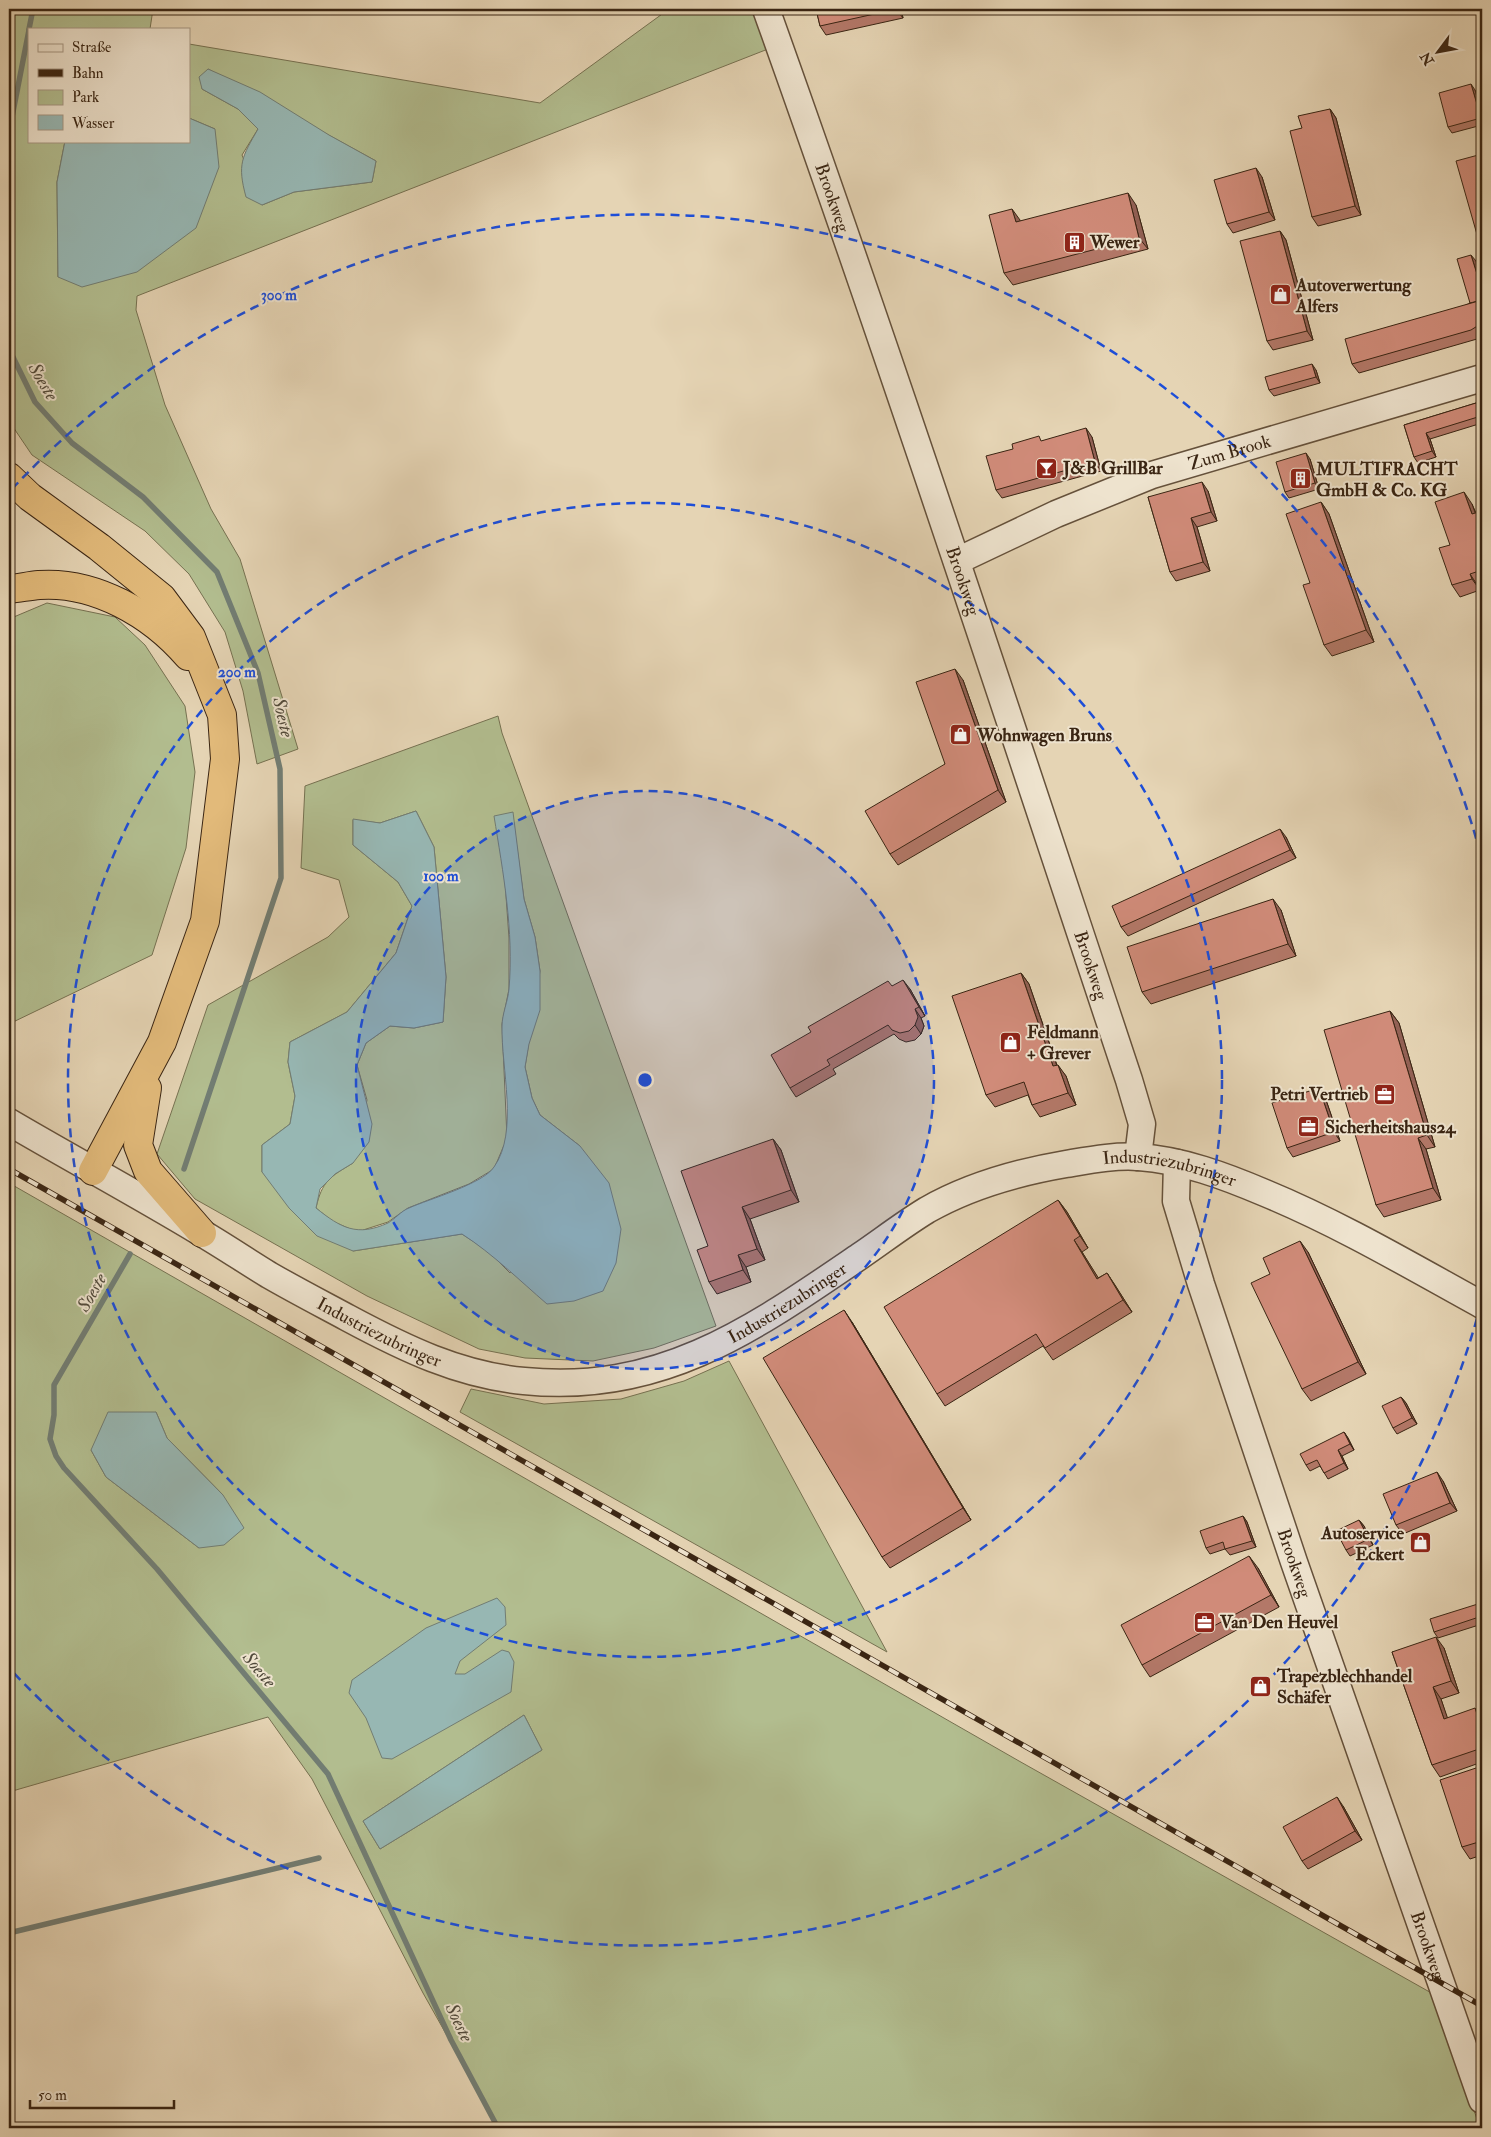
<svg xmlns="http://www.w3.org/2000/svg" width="1491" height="2137" viewBox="0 0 1491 2137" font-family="'IM FELL Double Pica',serif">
<rect width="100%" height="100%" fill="#e5d4b4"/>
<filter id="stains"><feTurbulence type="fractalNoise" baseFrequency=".004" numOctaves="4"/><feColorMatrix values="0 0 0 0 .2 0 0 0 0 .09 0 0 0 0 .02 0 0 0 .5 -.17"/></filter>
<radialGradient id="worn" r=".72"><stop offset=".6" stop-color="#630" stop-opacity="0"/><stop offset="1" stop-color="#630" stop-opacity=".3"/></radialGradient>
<g fill="#b2bd8f" stroke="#767151" fill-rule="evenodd">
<path d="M9,9h144l-3,20h-121v112h36l-8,41 1,95 157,-148 -26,-11v-74l351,59 129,-94h86l13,40 -631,247 -1,14 29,95 46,104 29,50 58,190 -41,15 -14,-73 -18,-59 -36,-58 -44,-43 -113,-76 -23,-34zM208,69l168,92 -4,21 -78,10 -32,13 -20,-50 16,-26 -20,-20 -36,-20z"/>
<path d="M47,603l68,14 30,28 40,61 10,66 -9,76 -34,107 -143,69v-405z"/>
<path d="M498,716l4,17 214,593 -62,22 -61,13 -68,-3 -46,-9 -112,-53 -172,-97 -38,-45 51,-149 120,-68 21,-20 -10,-37 -38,-12 4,-82zM416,811l18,36 12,130 -3,45 -29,6 -24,-2 -24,17 -9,22 10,35 -14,63c-23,14 -31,18 -37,45l16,13 25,11 31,-10 20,-14 61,-24 25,-15 13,-31 -5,-114 7,-35v-51l-4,-56 7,-70 12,87 11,38 5,34 -15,96 7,31 8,17 40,31 -70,127 -22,-22 -26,-17 -109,17 -91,-79v-27l28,-21 5,-28 -7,-34 2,-20 57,-30 49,-59 16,-47 -14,-24 -45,-37v-25l27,3z"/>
<path d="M9,1183l1010,578 416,234 45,133h-981l-76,-135 -111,-214 -44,-62 -259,75zM156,1412l11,26 56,57 -24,53 -93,-71 -15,-27zM524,1715l18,35 -162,99 -17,-28z"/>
<path d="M729,1361l158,291 -427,-240 11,-23 73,15 77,-5 63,-18z"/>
</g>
<g fill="#97b7b3" stroke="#727d73">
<path d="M208,69l52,23 69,43 47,26 -4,21 -78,10 -32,13 -16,-8c-9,-33 -4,-40 12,-68l-20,-20 -36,-20 -3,-12z"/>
<path d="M189,118l26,11 4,38 -23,61 -59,44 -55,15 -24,-10 -1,-95 8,-41h124z"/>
<path d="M416,811l18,36 12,130 -3,45 -29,6 -24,-2 -24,17 -9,22 15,59 -3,18 -16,21 -18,11 -15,15 -4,19c25,20 41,29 72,15 7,-4 13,-12 21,-15 20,-9 74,-24 85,-41 25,-35 7,-99 8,-141 0,-12 6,-25 7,-37 5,-58 -6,-117 -15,-173l19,-4 11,87 11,38 5,34v39l-11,34 -4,23 7,31 8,17 40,31 29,37 12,46 -5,34 -13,28 -29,10 -27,3c-28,-24 -54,-50 -85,-70l-109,17 -36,-15 -28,-28 -27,-36v-27l28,-21 5,-28 -7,-34 2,-20 57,-30 49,-59 16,-47 -14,-24 -45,-37v-26l27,4z"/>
<path d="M108,1412h48l11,26 56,57 21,33 -20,17 -25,3 -93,-71 -15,-27z"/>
<path d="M497,1598l8,9 1,18 -46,36 -5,13h10l37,-24 7,2 5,10 -3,30 -119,67 -10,-1 -16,-40 -17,-25 3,-13 74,-52z"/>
<path d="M524,1715l18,35 -162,99 -17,-28z"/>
</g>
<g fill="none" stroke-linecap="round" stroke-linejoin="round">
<g stroke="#727d73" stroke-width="5.5">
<path d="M29,29l4,-20"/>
<path d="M9,168l3,-51 17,-87"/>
<path d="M9,349l26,53 37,41 71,54 74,75 41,101 22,96 1,109 -97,291"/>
<path d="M130,1254l-76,131v30l-4,24 6,17 8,12 93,101 171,205 123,266 47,88"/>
<path d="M9,1933l310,-75"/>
</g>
<defs>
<g id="minor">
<path id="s1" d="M766,9c127,355 244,713 363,1071l13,44 -4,33"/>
<path id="s2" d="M957,561l99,-47 96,-39 330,-97"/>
<path id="s3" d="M9,1122c63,37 128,72 191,110 24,14 46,29 69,43 26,15 53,29 79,43 56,30 111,57 176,63 137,14 229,-52 336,-125 22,-15 44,-32 67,-46 42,-24 92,-38 139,-46 24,-4 50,-9 73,-7 43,3 86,19 126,36 75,31 146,73 217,112"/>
<path id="s4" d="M1177,1163l-1,38 25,83 93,278 188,538"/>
</g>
<g id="highway">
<path d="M9,477l21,20 69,50 63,51 29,39 31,78 3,44 -20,162 -43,121 -69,129"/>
<path d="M9,589c10,-1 20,-3 30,-4 56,-4 113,29 149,71"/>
<path d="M147,1088l-9,57 10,26 54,62"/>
</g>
</defs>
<use href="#minor" stroke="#65513b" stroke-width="29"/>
<use href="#highway" stroke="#3a2513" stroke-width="30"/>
<use href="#minor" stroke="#eee3ce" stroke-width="26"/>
<use href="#highway" stroke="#e2ba7a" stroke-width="28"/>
<defs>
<path id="rail" d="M9,1169l1473,837"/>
</defs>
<use href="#rail" stroke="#3a2513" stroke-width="5.5"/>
<use href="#rail" stroke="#eee3ce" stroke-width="4" stroke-dasharray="11" stroke-linecap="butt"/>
</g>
<g fill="#b37868" stroke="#3a2513">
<path d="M816,9h85l2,9 -77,17 -6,-9z"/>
<path d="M1475,90l7,24v11l-30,8 -4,-6z"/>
<path d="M1330,109l6,9 25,97 -43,11 -6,-9 -10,-89z"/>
<path d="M1262,177l13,43 -42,13 -6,-9z"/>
<path d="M1136,205l12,44 -135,36 -9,-12 17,-52z"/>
<path d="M1280,231l6,9 27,100 -40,10 -6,-9z"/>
<path d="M1476,261l6,22v53l-5,3 -118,34 -7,-9 118,-61z"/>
<path d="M1316,370l4,13 -46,13 -5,-6z"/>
<path d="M1476,403l5,6 1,5v9l-52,16 6,18 -18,6 -4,-6 -10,-32z"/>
<path d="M1092,437l9,34 -99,27 -6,-8 46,-49z"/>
<path d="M1310,459l9,30 -30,9 -4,-6z"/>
<path d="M1208,491l9,30 -20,6 13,44 -34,10 -6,-9 -22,-75z"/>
<path d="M1321,502l8,12 45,128 -42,14 -8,-11 -14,-62z"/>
<path d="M1472,504l4,9 6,-2v73l-4,2 2,4 -20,7 -8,-12 -2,-40z"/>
<path d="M963,680l43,122 -108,63 -8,-11 55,-90z"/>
<path d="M1286,837l10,21 -168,78 -7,-9z"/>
<path d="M1281,910l15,46 -145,48 -9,-12z"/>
<path d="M1021,973l8,11 28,81 9,11 10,29 -36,12 -8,-12 -4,-10 -33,12 -9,-12z"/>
<path d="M892,986l18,3 15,27 -4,2 3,8 -3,8 -6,6 -9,2 -7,-3 -5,-5 -61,35 3,5 -40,23 -6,-9z"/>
<path d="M1390,1011l9,12 36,124 -9,2 15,51 -57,17 -8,-12z"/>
<path d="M1319,1088l6,9 15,44 -47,16 -6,-9z"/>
<path d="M773,1139l8,11 18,52 -49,17 15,41 -19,7 5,15 -34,12 -8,-12 -1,-36z"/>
<path d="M1058,1200l9,12 21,36 -6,4 16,26 9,-5 25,39 -79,48 -10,-14 -98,60 -8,-12z"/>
<path d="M1308,1252l58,122 -55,27 -9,-12 -32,-115z"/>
<path d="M852,1322l119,198 -81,48 -8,-11z"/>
<path d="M1401,1397l5,6 11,21 -20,10 -4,-6z"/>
<path d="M1344,1432l4,6 6,12 -12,6 6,13 -20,10 -8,-13 -10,5 -4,-6z"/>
<path d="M1443,1481l14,30 -54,23 -7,-9z"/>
<path d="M1243,1516l4,6 9,25 -26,8 -5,-6 -15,5 -4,-6z"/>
<path d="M1359,1520l5,6 9,19 -23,11 -4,-6z"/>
<path d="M1258,1568l21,39 -129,70 -8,-12z"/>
<path d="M1481,1603l1,1v20l-44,14 -4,-6z"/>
<path d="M1444,1648l15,45 -18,6 6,19 35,1v43l-42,15 -8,-12 -40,-113z"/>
<path d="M1482,1766v89l-12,4 -8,-12z"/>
<path d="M1343,1806l19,34 -54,29 -6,-8z"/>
</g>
<g fill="#926155" stroke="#3a2513">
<path d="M896,9h5l2,9z"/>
<path d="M1471,84l4,6 7,24v6l-1,-2z"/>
<path d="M1330,109l6,9 25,97 -6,-9z"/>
<path d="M1256,168l6,9 13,43 -6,-8z"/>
<path d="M1128,193l8,12 12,44 -9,-11z"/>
<path d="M1012,209l8,11 4,14 -8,-12z"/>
<path d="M1280,231l6,9 27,100 -6,-9z"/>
<path d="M1471,255l5,6 6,22v7z"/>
<path d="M1312,364l4,6 4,13 -4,-6z"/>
<path d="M1476,403l5,6 1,5v4z"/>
<path d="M1086,428l6,9 9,34 -6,-9z"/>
<path d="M1426,433l4,6 6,18 -4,-6z"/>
<path d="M1306,453l4,6 9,30 -4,-6z"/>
<path d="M1202,482l6,9 9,30 -6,-9z"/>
<path d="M1464,492l8,12 8,22 -8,-12z"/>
<path d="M1321,502l8,12 45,128 -8,-12z"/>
<path d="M1191,518l6,9 13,44 -7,-9z"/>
<path d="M1470,574l8,12 2,4 -8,-11z"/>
<path d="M955,669l8,11 43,122 -8,-12z"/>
<path d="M1280,829l6,8 10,21 -6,-8z"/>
<path d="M1273,899l8,11 15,46 -8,-12z"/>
<path d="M1021,973l8,11 32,94 -8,-12z"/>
<path d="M903,980l7,9 15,27 -6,-9z"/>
<path d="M915,1009l6,9 3,8 -3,8 -6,-9z"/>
<path d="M1390,1011l9,12 36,124 -8,-12z"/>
<path d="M1058,1065l8,11 10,29 -8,-12z"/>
<path d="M1319,1088l6,9 15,44 -6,-9z"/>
<path d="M1418,1138l8,11 15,51 -8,-12z"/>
<path d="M773,1139l8,11 18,52 -8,-12z"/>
<path d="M1058,1200l9,12 21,36 -8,-12z"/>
<path d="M742,1207l8,12 15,41 -8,-11z"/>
<path d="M1074,1240l8,12 24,38 -9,-11z"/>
<path d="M1300,1241l8,11 58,122 -8,-12z"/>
<path d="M738,1255l8,12 5,15 -8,-12z"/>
<path d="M1107,1273l8,12 17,27 -9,-12z"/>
<path d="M844,1310l8,12 119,198 -8,-12z"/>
<path d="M1401,1397l5,6 11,21 -5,-6z"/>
<path d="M1344,1432l4,6 6,12 -4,-6z"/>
<path d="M1338,1450l4,6 6,13 -4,-6z"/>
<path d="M1437,1472l6,9 14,30 -7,-8z"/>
<path d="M1243,1516l4,6 9,25 -4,-6z"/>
<path d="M1359,1520l5,6 9,19 -4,-6z"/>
<path d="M1249,1556l9,12 21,39 -8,-12z"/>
<path d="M1436,1637l8,11 15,45 -8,-12z"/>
<path d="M1433,1687l8,12 11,32 -8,-12z"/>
<path d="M1475,1708l7,11v11z"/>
<path d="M1337,1797l6,9 19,34 -7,-9z"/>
</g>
<g fill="#d08b79" stroke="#3a2513">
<path d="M816,9h81l-77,17z"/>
<path d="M1471,84l10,34 -33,9 -9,-34z"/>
<path d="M1330,109l25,97 -43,11 -22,-86 12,-3 -4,-12z"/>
<path d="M1482,154v98l-26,-91z"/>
<path d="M1256,168l13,44 -42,12 -13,-44z"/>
<path d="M1128,193l11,45 -135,35 -15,-58 23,-6 4,13z"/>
<path d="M1280,231l27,100 -40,10 -27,-100z"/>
<path d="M1471,255l11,35v10l-12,3 -13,-44z"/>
<path d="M1482,300v23l-11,7 -119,34 -7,-25z"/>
<path d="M1312,364l4,13 -47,13 -4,-13z"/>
<path d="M1476,403l5,13 -55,17 6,18 -18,6 -10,-32z"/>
<path d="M1086,428l9,34 -99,28 -10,-34 27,-7 -1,-5 27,-8 2,5z"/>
<path d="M1306,453l9,30 -30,9 -9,-30z"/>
<path d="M1202,482l9,30 -20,6 12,44 -33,10 -22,-75z"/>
<path d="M1464,492l8,22 10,-3v59l-12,4 2,5 -20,6 -13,-37 11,-3 -15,-43z"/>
<path d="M1321,502l45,128 -42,15 -21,-60 7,-2 -24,-69z"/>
<path d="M955,669l43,121 -108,64 -25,-43 80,-47 -29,-82z"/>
<path d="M1280,829l10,21 -169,77 -9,-21z"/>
<path d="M1273,899l15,45 -146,48 -15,-45z"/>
<path d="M1021,973l32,93 5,-1 10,28 -36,12 -8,-23 -38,13 -34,-99z"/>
<path d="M903,980l16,27 -4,2 3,8 -3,8 -6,6 -9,2 -8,-3 -4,-5 -61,35 3,5 -40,23 -19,-33 40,-23 -3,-5 80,-46 4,5z"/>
<path d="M1390,1011l37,124 -9,3 15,50 -57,17 -52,-175z"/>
<path d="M1319,1088l15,44 -47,16 -15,-45z"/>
<path d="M773,1139l18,51 -49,17 15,42 -19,6 5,15 -34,12 -12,-32 11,-4 -27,-75z"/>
<path d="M1058,1200l22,36 -6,4 23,39 10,-6 16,27 -78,48 -9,-14 -99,60 -53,-87z"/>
<path d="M1300,1241l58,121 -56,27 -51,-106 19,-9 -7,-16z"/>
<path d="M844,1310l119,198 -81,49 -119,-199z"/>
<path d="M1401,1397l11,21 -19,10 -11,-22z"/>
<path d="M1344,1432l6,12 -12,6 6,13 -20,10 -7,-13 -11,5 -6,-11z"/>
<path d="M1437,1472l13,31 -54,22 -13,-31z"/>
<path d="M1243,1516l9,25 -27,8 -2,-7 -17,6 -6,-17z"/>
<path d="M1359,1520l10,19 -23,11 -10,-19z"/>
<path d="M1249,1556l22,39 -129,70 -21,-40z"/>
<path d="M1481,1603l1,2v11l-48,16 -4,-13z"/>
<path d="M1436,1637l15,44 -18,6 11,32 31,-11 7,22v18l-50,17 -40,-113z"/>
<path d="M1482,1766v75l-20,6 -22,-67z"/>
<path d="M1337,1797l18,34 -53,30 -19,-34z"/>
</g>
<circle cx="645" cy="1080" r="289" fill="#1d4ed8" fill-opacity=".12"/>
<g fill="none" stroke="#1d4ed8" stroke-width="2.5" stroke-dasharray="9 6">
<circle cx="645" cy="1080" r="289"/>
<circle cx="645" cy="1080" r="577"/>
<path d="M1481 1304A866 866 0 0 1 12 1671M12 489A866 866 0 0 1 1481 856"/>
</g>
<defs>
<symbol id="building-square" viewBox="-11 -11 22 22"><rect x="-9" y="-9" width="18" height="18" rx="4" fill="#8f2418" stroke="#eee3ce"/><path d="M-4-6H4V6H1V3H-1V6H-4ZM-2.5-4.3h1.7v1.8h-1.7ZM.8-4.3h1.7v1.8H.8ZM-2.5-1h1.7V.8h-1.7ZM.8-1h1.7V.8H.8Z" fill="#fff"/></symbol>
<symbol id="shop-square" viewBox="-11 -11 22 22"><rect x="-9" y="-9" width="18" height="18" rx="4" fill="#8f2418" stroke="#eee3ce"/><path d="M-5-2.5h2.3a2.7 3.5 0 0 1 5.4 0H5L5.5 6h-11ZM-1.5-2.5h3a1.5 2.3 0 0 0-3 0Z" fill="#fff"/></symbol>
<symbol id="bar-square" viewBox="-11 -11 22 22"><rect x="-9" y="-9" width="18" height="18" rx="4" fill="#8f2418" stroke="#eee3ce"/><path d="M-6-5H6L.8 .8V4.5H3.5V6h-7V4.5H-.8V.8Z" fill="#fff"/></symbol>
<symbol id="office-square" viewBox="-11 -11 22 22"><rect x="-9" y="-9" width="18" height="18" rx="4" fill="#8f2418" stroke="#eee3ce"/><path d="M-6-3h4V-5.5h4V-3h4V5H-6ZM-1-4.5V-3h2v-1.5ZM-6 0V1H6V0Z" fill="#fff"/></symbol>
</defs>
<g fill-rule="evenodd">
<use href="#building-square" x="1062" y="230" width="25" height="25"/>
<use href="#shop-square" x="1268" y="282" width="25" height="25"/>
<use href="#bar-square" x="1034" y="456" width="25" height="25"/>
<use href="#building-square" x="1288" y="466" width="25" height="25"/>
<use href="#shop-square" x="948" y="722" width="25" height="25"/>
<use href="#shop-square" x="998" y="1030" width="25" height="25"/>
<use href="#office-square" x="1372" y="1082" width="25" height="25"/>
<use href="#office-square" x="1296" y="1114" width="25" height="25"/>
<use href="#shop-square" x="1408" y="1530" width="25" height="25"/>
<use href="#office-square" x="1192" y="1610" width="25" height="25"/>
<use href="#shop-square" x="1248" y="1674" width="25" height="25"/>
</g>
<g text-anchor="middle" stroke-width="4" stroke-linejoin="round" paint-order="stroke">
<g font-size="18" fill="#3a2513" stroke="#eee3ce">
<text dy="6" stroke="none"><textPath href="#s1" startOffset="200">Brookweg</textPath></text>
<text dy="6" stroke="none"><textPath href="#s2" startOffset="294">Zum Brook</textPath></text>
<text dy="6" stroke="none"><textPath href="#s1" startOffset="605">Brookweg</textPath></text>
<text dy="6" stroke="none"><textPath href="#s1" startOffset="1010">Brookweg</textPath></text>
<text dy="6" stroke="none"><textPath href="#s3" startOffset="1281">Industriezubringer</textPath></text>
<text dy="6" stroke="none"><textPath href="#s3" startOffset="861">Industriezubringer</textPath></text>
<text dy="6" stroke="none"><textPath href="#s3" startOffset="426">Industriezubringer</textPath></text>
<text dy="6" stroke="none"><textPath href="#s4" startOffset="419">Brookweg</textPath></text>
<text dy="6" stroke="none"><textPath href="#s4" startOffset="824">Brookweg</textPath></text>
</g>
<g font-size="18" font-weight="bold" fill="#3a2513" stroke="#eee3ce" text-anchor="start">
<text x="1090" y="248">Wewer</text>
<text x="1296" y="291">Autoverwertung<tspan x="1296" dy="21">Alfers</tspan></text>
<text x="1063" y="474">J&amp;B GrillBar</text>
<text x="1316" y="475">MULTIFRACHT<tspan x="1316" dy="21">GmbH &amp; Co. KG</tspan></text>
<text x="977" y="741">Wohnwagen Bruns</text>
<text x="1027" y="1038">Feldmann<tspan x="1027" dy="21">+ Grever</tspan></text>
<text x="1368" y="1100" text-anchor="end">Petri Vertrieb</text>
<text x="1325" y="1133">Sicherheitshaus24</text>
<text x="1404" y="1539" text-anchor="end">Autoservice<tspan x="1404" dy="21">Eckert</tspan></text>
<text x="1220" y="1628">Van Den Heuvel</text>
<text x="1277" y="1682">Trapezblechhandel<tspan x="1277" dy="21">Schäfer</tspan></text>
</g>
<g font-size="19" font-style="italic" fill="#514a3b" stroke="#eee3ce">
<text transform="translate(44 381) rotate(59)" y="7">Soeste</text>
<text transform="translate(284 717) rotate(77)" y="7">Soeste</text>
<text transform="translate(91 1292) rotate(-60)" y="7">Soeste</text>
<text transform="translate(260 1669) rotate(50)" y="7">Soeste</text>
<text transform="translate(460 2022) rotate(64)" y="7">Soeste</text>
</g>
</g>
<circle cx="645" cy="1080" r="8" fill="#1d4ed8" stroke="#eee3ce" stroke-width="2.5"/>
<g font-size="15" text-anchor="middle" font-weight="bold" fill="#1d4ed8" stroke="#eee3ce" stroke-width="4" stroke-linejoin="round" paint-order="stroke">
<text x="279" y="300">300 m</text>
<text x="237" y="677">200 m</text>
<text x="441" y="881">100 m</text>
</g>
<rect width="1491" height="2137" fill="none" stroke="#e5d4b4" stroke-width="30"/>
<rect x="10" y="10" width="1471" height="2117" fill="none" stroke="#3a2513" stroke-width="2.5"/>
<rect x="15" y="15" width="1461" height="2107" fill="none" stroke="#3a2513"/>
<rect x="28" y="28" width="162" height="115" fill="#eee3ce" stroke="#a69783"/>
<rect x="38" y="44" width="25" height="8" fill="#eee3ce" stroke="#a69783"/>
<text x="72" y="52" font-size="15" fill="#3a2513">Straße</text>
<rect x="38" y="69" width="25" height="8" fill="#3a2513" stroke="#a69783"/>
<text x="72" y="78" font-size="15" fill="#3a2513">Bahn</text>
<rect x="38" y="90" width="25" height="15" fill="#b2bd8f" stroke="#a69783"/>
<text x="72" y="102" font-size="15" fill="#3a2513">Park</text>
<rect x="38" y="115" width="25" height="15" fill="#97b7b3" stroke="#a69783"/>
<text x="72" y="128" font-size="15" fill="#3a2513">Wasser</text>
<g transform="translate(1438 52) rotate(238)" stroke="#eee3ce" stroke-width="4" paint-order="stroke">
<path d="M0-4L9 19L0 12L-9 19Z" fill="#3a2513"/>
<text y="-8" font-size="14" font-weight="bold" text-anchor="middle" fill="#3a2513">N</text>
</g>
<path d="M30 2100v8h144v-8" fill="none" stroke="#3a2513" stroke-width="2.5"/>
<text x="38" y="2100" font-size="15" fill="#3a2513" stroke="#eee3ce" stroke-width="4" paint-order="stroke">50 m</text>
<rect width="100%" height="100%" filter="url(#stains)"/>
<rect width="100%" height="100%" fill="url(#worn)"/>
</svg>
